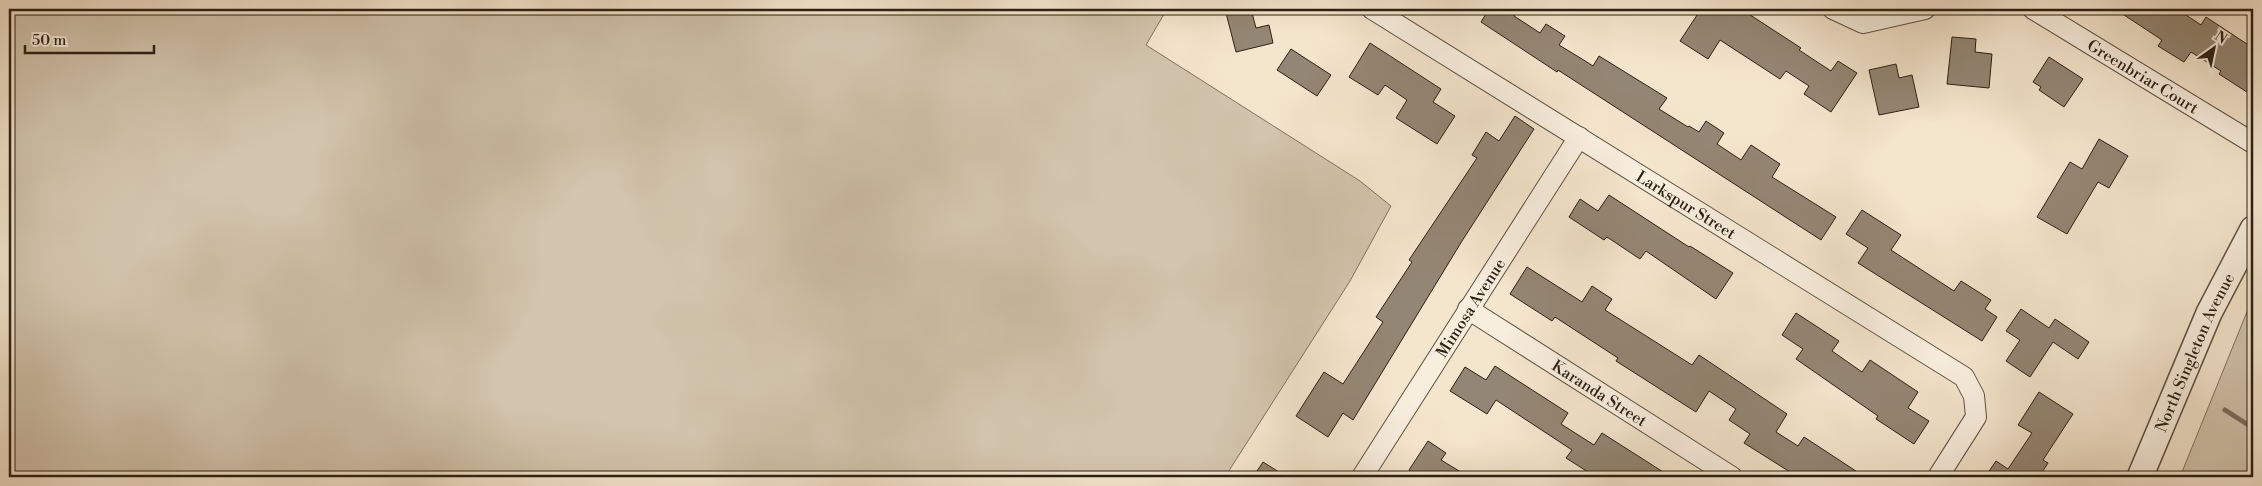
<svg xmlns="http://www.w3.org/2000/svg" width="2262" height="486" viewBox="0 0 2262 486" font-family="'Libre Bodoni',serif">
<rect width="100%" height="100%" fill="#f4e5cd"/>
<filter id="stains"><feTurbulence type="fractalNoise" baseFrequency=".004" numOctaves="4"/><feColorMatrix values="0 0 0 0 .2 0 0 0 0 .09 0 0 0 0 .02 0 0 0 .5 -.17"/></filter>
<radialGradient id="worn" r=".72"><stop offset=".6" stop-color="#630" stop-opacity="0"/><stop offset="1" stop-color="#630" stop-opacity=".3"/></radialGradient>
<g fill="#d2c4ad" stroke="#7f7260">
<path d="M9,9h1158l-21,36 214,136 31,25 -41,75 -125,196h-1216z"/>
<path d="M2253,297v180h-73z"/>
</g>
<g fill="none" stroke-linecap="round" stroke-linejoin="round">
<path stroke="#7b6e5d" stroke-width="5" d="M2225,410l28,18"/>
</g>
<g fill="#948674" stroke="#2c2013">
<path d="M1225,9h26l5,19 13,-3 4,18 -37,9z"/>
<path d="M1489,9h29l-4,7 26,17 6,-9 19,12 -6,9 23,14 11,7 6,-10 68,42 -8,11 29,18 1,-1 10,6 7,-11 18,12 -7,11 24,16 10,-15 29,19 -8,13 64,40 -15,23 -263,-170 -1,2 -76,-50z"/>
<path d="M1701,9h40l60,39 -2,2 32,21 7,-10 19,12 -26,39 -27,-18 5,-8 -23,-15 -6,8 -60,-39 -12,19 -28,-18z"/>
<path d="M2115,9h62l24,16 5,-8 47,31v48l-34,-22 2,-3 -30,-19 -7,10 -26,-16 4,-6z"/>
<path d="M1952,37l24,2 -1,13 17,2 -3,34 -42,-4z"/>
<path d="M1370,43l71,46 -8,13 22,14 -18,28 -41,-26 11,-18 -22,-15 -7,10 -29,-18z"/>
<path d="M1291,49l40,26 -14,21 -40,-26z"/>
<path d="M2049,57l34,22 -19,28 -25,-17 2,-3 -8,-5z"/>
<path d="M1896,64l3,14 13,-3 7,32 -40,8 -10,-45z"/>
<path d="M1515,116l19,13 -72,112 -109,179 -10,-7 -15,24 -32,-21 28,-44 19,12 40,-62 -7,-5 36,-55 -3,-2 68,-102 -5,-3 14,-23 13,9z"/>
<path d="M2099,139l29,17 -19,32 -11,-6 -31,52 -30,-17 33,-55 12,7z"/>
<path d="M1609,195l80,52 1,-1 43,27 -17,26 -70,-48 -6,8 -33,-22 -3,3 -35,-23 11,-18 18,12z"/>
<path d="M1862,210l39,25 -10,15 63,41 7,-10 30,19 -6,9 12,8 -15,24 -124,-78 10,-15 -22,-14z"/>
<path d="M1527,267l55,35 10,-16 20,13 -7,11 87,55 7,-10 88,59 -11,18 22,14 6,-9 61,40h-67l-54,-34 6,-9 -21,-14 7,-11 -27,-18 -13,21 -80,-51 2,-3 -63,-41 -3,4 -42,-27z"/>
<path d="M2021,309l28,19 6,-9 34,23 -11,17 -25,-17 -23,35 -24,-16 14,-21 -14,-9z"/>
<path d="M1796,313l43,28 -7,10 30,21 8,-12 48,32 -10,16 21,13 -15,23 -38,-25 2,-3 -82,-57 7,-10 -21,-14z"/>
<path d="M1495,366l73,47 -7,11 33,21 8,-12 69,44h-75l-30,-19 6,-8 -76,-50 -9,14 -37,-23 15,-24 21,13z"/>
<path d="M2039,392l34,22 -30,46 5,3 -9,14h-54l11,-16 12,8 24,-36 -14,-8z"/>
<path d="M1428,441l18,12 -5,7 28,17h-50l-10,-7z"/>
<path d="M1263,462l24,15h-34z"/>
</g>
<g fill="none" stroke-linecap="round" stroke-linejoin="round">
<defs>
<g id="minor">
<path id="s1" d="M1372,9l592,368 10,19 2,21 -38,60"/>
<path d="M1833,9l30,14 62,-14"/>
<path id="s2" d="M2033,9l220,134"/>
<path id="s3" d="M1468,309l264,168"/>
<path id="s4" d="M1362,477l217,-340"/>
</g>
<g id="tertiary">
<path id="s5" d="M2140,477l69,-164 44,-84"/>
</g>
</defs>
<use href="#minor" stroke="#5e5142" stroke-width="22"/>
<use href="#tertiary" stroke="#5e5142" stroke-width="28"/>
<path stroke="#2c2013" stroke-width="3" stroke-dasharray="1 2.5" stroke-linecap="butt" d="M2251,118l2,1"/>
<use href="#minor" stroke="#f8eede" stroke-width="20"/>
<use href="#tertiary" stroke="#f8eede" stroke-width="25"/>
</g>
<g text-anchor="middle" stroke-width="4" stroke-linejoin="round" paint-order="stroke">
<g font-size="16" fill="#2c2013" stroke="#f8eede">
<text dy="6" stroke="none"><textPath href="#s2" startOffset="129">Greenbriar Court</textPath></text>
<text dy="6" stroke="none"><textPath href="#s1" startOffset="370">Larkspur Street</textPath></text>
<text dy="6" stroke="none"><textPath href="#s4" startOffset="201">Mimosa Avenue</textPath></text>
<text dy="6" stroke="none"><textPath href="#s5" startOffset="136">North Singleton Avenue</textPath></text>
<text dy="6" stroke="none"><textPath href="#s3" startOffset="156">Karanda Street</textPath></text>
</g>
</g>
<rect width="2262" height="486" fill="none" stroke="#f4e5cd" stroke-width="30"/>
<rect x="10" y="10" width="2242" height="466" fill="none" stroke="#2c2013" stroke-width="2.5"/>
<rect x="15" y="15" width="2232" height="456" fill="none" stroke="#2c2013"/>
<g transform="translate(2214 48) rotate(33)" stroke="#f8eede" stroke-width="4" paint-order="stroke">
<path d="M0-4L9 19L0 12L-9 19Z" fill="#2c2013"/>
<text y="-8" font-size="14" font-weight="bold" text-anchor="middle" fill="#2c2013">N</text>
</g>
<path d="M25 45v8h129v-8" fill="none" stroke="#2c2013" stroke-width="2.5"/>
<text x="32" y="45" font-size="15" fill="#2c2013" stroke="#f8eede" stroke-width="4" paint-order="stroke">50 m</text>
<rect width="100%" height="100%" filter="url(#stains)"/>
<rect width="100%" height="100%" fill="url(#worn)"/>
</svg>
